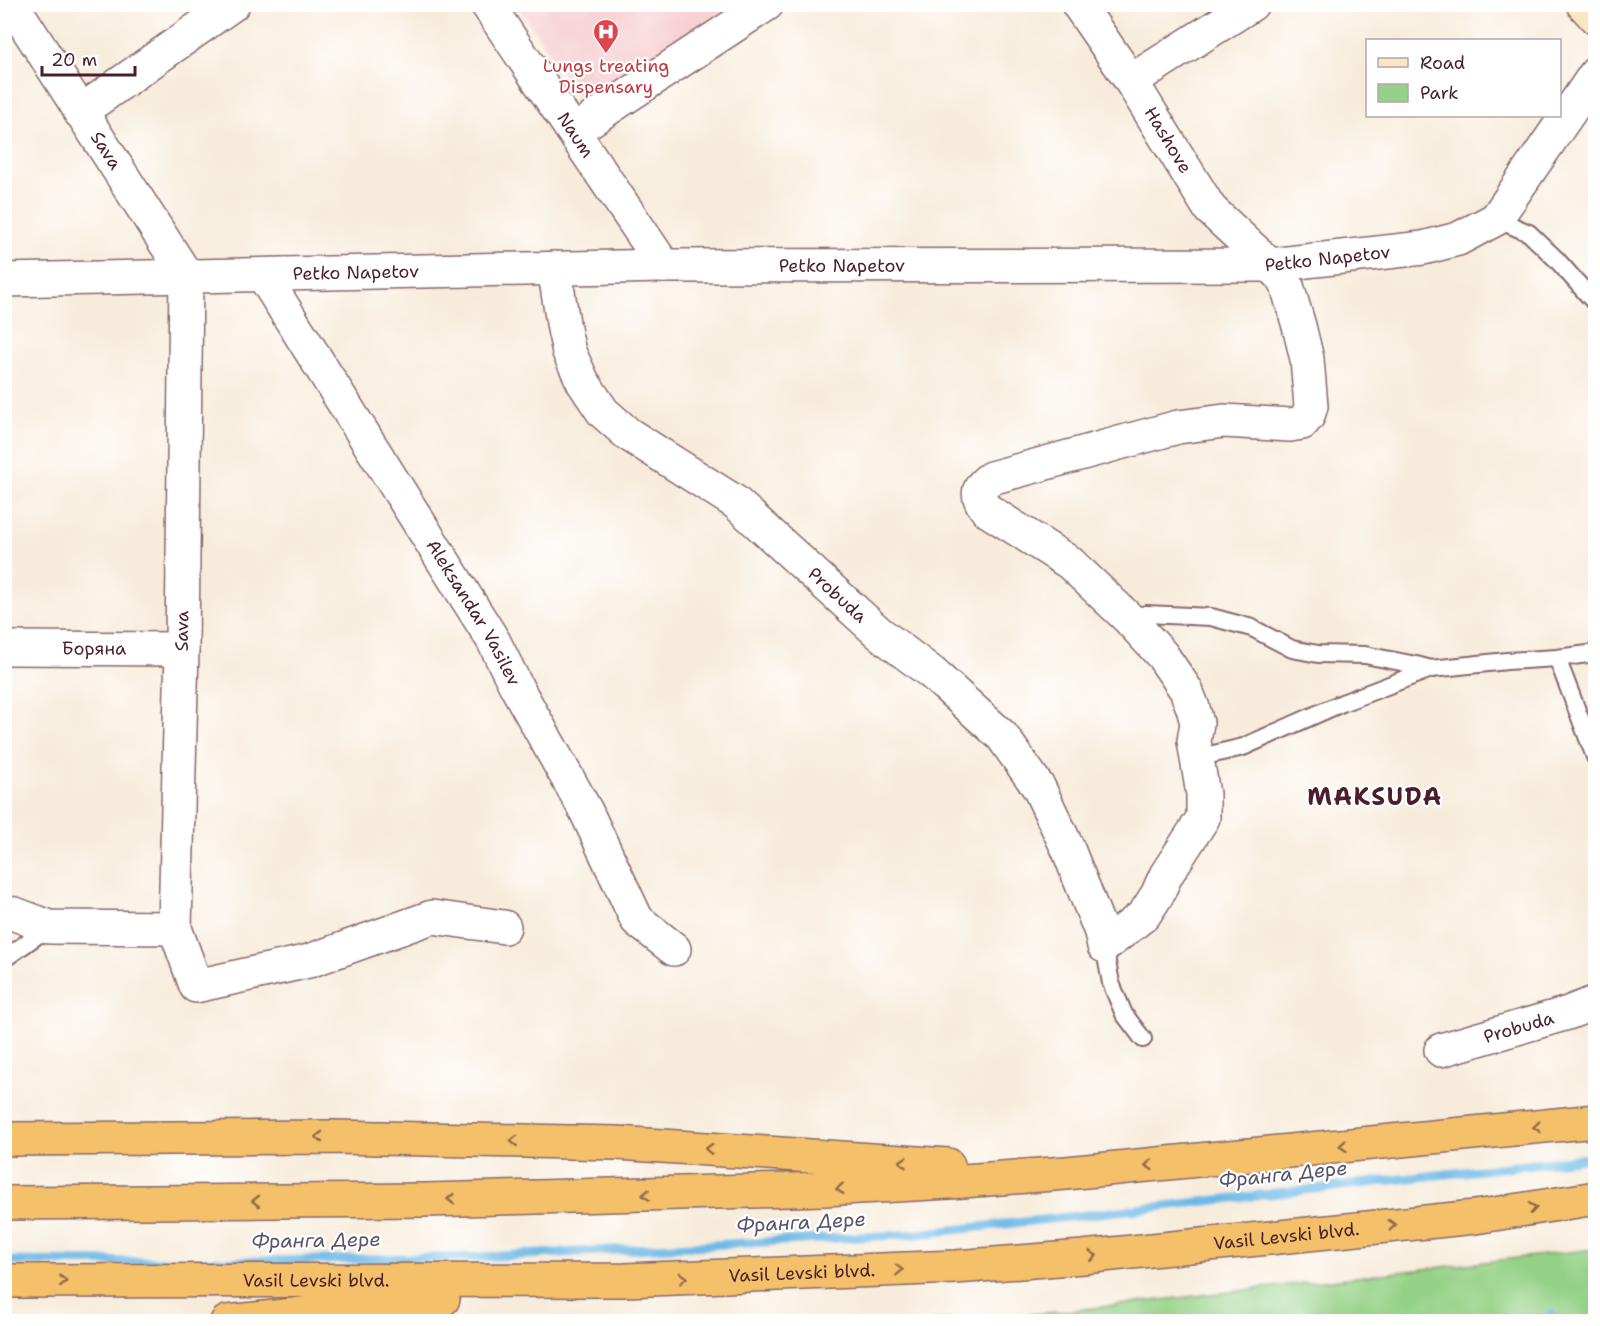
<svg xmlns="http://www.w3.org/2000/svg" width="1600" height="1326" viewBox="0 0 1600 1326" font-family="'Shantell Sans',sans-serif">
<rect width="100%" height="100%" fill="#fff"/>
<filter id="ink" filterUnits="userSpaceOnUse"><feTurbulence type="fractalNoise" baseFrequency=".0167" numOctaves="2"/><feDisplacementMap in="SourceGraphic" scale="12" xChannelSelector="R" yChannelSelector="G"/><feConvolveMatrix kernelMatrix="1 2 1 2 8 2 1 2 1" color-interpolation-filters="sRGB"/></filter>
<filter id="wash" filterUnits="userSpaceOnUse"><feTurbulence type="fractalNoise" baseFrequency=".008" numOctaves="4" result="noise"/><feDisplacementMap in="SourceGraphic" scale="24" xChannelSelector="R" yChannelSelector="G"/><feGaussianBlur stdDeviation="1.35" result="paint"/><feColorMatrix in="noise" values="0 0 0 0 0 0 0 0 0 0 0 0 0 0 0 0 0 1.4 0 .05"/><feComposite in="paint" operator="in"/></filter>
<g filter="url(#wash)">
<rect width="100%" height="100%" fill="#f7ecdb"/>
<path fill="#f7cfd1" d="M517,5h220l-152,101z"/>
<path fill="#95d287" stroke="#707859" stroke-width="1.5" d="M1595,1249v72h-665l129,-9z"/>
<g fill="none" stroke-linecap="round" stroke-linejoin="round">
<g stroke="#6cb9e6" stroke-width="9">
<path d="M4,1261l198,1 279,-5 436,-23 679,-77"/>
<path d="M1545,1322l6,-8"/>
</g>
</g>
</g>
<g filter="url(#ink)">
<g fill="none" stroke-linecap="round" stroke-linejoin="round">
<defs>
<g id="lane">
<path d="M1496,219l33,14 28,27 39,44"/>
<path d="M1129,619l17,-5 65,3 41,11 40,21 26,5 47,1 51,10 15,4 76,-8 50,-3 39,-5"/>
<path d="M1557,658l38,99"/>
<path d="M1197,758l46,-11 99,-44 89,-34"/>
<path d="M1104,946l7,37 13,31 19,25"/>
<path d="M4,959l45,-32"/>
</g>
<g id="street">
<path id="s1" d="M12,4l174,271 -4,374 -7,279 21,58 113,-25 123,-44 72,10"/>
<path id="s2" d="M487,4l177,262"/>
<path d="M1131,81l121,-77"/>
<path d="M80,112l153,-108"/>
<path d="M574,131l193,-127"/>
<path id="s3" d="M554,268l10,61 5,23 14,30 20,30 25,22 107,68 144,131 53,40 70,63 37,52 29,61 33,83 3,14 40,-31 13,-20 9,-20 37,-57v-24l-9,-53 3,-18 -4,-15 -7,-18 -24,-35 -33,-36 -59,-56 -83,-53c-11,-14 -11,-22 4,-32l187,-51 46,-6 66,4 12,-2 6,-7 3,-10 -4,-47 -8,-33 -14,-47 -75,-70 -79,-128 -53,-77"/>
<path id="s4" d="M263,275l230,365 24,48 69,123 51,109 37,29"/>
<path id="s5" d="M4,280l660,-14 606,-1 153,-17 35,-9 38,-20 100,-146"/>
<path id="s6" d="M4,648l178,1"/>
<path d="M4,913l11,1 34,13 126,1"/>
<path id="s7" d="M1441,1050l127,-37 28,-11"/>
</g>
<path id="secondary" d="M1583,4l13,14"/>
<g id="highway">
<path d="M4,1139l330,-2 283,6 331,22"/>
<path d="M4,1203l423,-3 397,-11 126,-7 116,-9 530,-52"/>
<path id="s8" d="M4,1281l621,-1 331,-13 127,-10 392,-40 121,-19"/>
<path d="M227,1322l216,-23"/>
</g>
</defs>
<use href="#lane" stroke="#876769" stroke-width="20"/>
<use href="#street" stroke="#876769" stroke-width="36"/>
<use href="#secondary" stroke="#876769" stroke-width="36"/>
<use href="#highway" stroke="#876769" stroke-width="36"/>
<use href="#lane" stroke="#fff" stroke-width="16"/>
<use href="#street" stroke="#fff" stroke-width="33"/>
<use href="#secondary" stroke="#fbe6c4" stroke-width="33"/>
<use href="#highway" stroke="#f4c16b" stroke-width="33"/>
</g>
<defs><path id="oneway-chevron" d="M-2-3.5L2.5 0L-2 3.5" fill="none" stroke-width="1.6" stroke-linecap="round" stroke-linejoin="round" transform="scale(1.5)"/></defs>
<g stroke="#966848">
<use href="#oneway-chevron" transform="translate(1537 1127) rotate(174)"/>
<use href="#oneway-chevron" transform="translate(319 1137) rotate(180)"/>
<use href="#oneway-chevron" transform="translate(514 1141) rotate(-179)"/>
<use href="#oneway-chevron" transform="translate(1343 1146) rotate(174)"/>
<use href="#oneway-chevron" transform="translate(709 1149) rotate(-176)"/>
<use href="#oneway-chevron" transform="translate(903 1162) rotate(-176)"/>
<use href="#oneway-chevron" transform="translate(1149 1165) rotate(174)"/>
<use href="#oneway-chevron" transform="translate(840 1189) rotate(177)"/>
<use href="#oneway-chevron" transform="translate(646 1195) rotate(178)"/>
<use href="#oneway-chevron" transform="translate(451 1199) rotate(179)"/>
<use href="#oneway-chevron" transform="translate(256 1201) rotate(180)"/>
<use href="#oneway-chevron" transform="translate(1533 1208) rotate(-9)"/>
<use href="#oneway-chevron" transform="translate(1392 1225) rotate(-6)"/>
<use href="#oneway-chevron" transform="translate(1093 1256) rotate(-6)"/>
<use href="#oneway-chevron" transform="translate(899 1270) rotate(-2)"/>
<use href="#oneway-chevron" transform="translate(683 1278) rotate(-2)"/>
<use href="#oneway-chevron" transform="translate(63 1281)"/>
</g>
</g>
<defs>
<symbol id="hospital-pin" viewBox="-11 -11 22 30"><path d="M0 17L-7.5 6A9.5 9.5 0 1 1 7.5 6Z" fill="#e0444e" stroke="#fff"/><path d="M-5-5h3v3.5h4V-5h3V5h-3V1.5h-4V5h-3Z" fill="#fff"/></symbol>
</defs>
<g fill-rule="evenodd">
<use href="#hospital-pin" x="591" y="17" width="30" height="40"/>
</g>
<g text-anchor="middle" stroke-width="4.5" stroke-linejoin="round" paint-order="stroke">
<g font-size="18" fill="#be3a42" stroke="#fff">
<text x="606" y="72">Lungs treating<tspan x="606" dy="21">Dispensary</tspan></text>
</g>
<g font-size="18" fill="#4a1f2b" stroke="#fff">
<text dy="6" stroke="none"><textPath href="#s2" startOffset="158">Naum</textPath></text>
<text transform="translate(1168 140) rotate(59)" y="6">Hashove</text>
<text dy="6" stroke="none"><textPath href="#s1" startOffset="174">Sava</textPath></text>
<text dy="6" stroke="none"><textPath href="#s5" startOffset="1324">Petko Napetov</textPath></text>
<text dy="6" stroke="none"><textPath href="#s5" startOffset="838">Petko Napetov</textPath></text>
<text dy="6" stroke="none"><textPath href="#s5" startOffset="352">Petko Napetov</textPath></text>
<text dy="6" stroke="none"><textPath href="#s3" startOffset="453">Probuda</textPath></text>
<text dy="6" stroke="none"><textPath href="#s4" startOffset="398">Aleksandar Vasilev</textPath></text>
<text transform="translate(182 631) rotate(-89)" y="6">Sava</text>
<text dy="6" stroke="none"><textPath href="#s6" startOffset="90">Боряна</textPath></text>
<text dy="6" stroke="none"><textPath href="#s7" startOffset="81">Probuda</textPath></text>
<text dy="6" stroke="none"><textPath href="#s8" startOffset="1284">Vasil Levski blvd.</textPath></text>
<text dy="6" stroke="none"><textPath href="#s8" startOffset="798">Vasil Levski blvd.</textPath></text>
<text dy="6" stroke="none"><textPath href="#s8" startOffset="312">Vasil Levski blvd.</textPath></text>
</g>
<g font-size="20" font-style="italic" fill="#56556c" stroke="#fff">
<text transform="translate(1283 1174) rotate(-6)" y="7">Франга Дере</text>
<text transform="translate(801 1222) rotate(-3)" y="7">Франга Дере</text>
<text transform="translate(316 1240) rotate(-1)" y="7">Франга Дере</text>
</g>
<g font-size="24" font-weight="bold" letter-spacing="1.5" fill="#4a1f2b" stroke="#fff">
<text x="1375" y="805">MAKSUDA</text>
</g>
</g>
<rect width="1600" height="1326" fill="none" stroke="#fff" stroke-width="24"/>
<rect x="1366" y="39" width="195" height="78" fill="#ffffff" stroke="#b7a5aa" stroke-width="1.5"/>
<rect x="1378" y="58" width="30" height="9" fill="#fbe6c4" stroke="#b7a5aa" stroke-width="1.5"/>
<text x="1420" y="69" font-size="18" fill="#4a1f2b">Road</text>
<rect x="1378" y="84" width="30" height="18" fill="#95d287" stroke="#b7a5aa" stroke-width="1.5"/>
<text x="1420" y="99" font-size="18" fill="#4a1f2b">Park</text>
<path d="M42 66v9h93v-9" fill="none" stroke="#4a1f2b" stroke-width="3"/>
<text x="51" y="66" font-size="18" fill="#4a1f2b" stroke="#ffffff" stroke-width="4.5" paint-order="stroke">20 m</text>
</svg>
